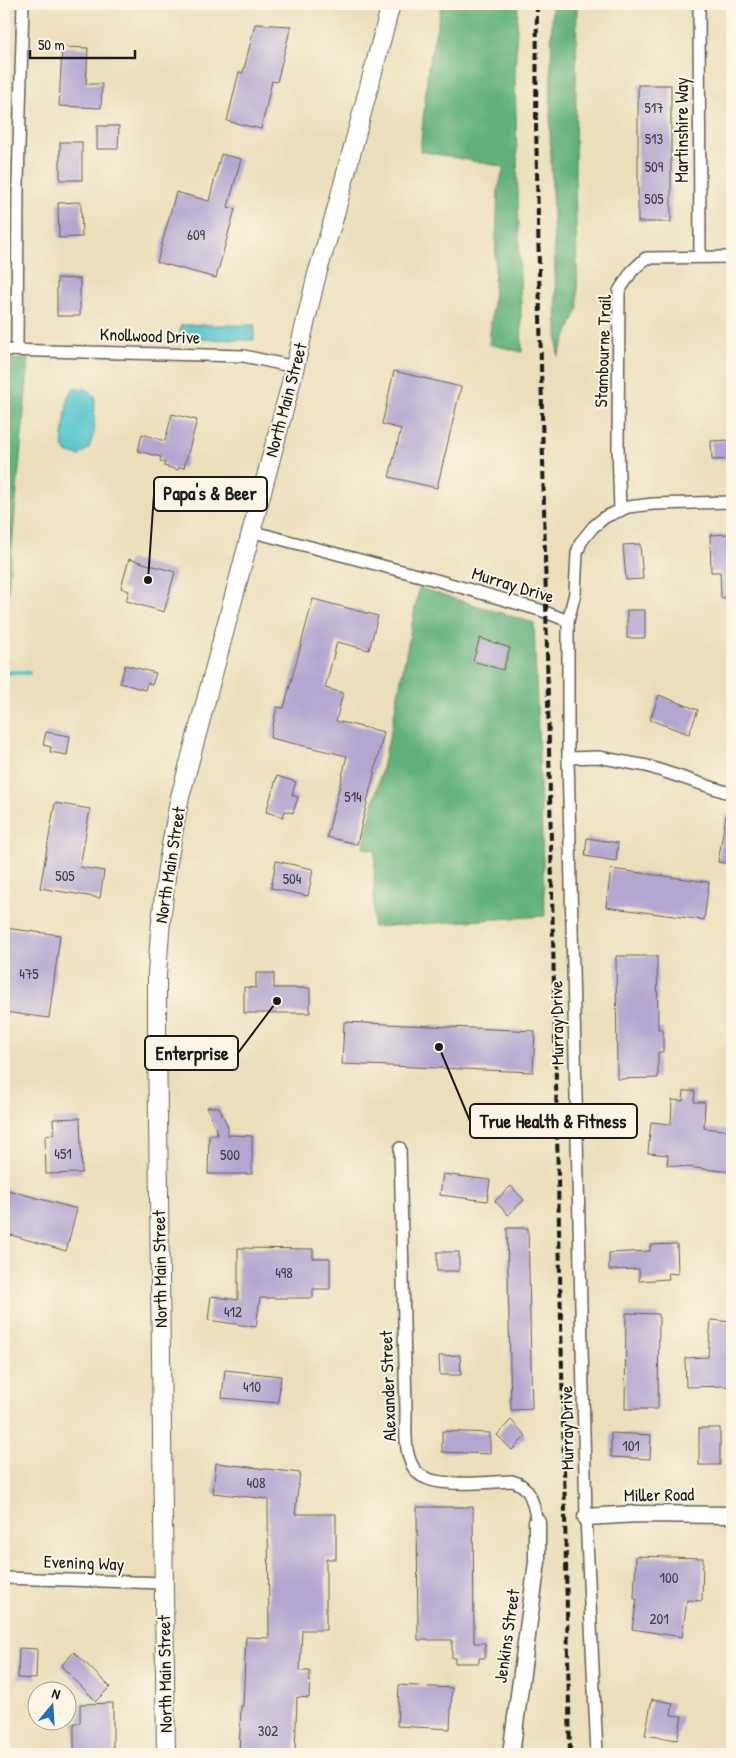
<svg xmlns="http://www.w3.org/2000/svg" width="736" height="1758" viewBox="0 0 736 1758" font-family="'Patrick Hand',sans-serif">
<rect width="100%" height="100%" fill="#fcf5e5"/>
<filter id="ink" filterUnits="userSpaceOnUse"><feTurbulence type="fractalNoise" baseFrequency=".02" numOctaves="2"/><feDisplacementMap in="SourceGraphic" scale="10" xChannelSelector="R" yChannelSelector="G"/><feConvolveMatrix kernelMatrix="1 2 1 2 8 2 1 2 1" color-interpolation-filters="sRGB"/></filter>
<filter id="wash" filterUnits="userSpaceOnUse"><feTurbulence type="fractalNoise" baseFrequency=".0096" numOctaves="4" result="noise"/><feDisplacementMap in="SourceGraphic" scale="20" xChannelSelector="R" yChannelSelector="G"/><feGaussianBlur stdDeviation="1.12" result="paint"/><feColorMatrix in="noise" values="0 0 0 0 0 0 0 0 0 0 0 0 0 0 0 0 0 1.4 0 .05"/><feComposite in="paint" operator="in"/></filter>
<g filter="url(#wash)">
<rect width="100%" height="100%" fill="#ebdfbb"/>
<g fill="#62b17c" stroke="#3f664c">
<path d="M442,4h76l-3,73 7,275 -33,-8 5,-55 4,-100 6,-22 -84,-16 8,-84z"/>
<path d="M552,4h25l-2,170 3,135 -20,47 -8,-225z"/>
<path d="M29,359l-25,274v-273z"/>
<path d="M419,588l115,35 11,293 -172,11 2,-77 -12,-2 28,-118z"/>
</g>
<g fill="#58c6ce" stroke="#3a7175">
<path d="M181,325h74l-1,15 -75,-1z"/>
<path d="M76,388l10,1 9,7 -1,37 -5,15 -10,8 -13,-4 -4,-9 6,-46 3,-6z"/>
</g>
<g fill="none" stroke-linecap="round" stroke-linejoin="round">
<path stroke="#58c6ce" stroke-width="4.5" d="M4,674l8,-2 17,1"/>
</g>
<g id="blocks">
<g fill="#b4a6d0">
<path d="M255,24l36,2 -14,56 -5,-1 -11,48 -34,-8 12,-49 4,1z"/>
<path d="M62,47l26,1 -2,36h16l-1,24 -42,-2z"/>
<rect x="638" y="85" width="33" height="137"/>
<path d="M97,126h22l-1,23h-21z"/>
<rect x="60" y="142" width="22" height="38"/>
<path d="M221,154l20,5 -13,48 7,2 -19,69 -59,-16 19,-70 33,9z"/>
<path d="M81,202l1,35 -23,1 -1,-35z"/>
<path d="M57,278l23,1v37h-23z"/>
<path d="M394,371l67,16 -24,101 -48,-11 12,-48 -19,-5z"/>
<path d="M172,414l25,6 -13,48 -5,-1 -1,3 -14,-4 1,-3 -5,-2 1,-4 -23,-6 4,-17 23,7z"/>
<path d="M732,440v19l-20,1 -1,-19z"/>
<path d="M729,534l2,63 -10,1 -1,-26h-9l-1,-37z"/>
<path d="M640,544l3,35 -17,1 -3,-35z"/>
<path d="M129,559l46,13 -11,40 -38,-11 3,-10 -8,-3z"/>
<path d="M313,599l65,17 -9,34 -32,-8 -12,46 18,5 -7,28 48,11 -27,112 -30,-7 20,-81 -77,-18 7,-31 7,1z"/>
<rect x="627" y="610" width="18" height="28"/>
<path d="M480,638l30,10 -7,22 -30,-9z"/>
<path d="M125,665l31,8 -4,12 -5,-2 -2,7 -25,-7z"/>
<path d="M659,695l39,15 -9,24 -39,-14z"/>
<path d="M46,732l24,4 -3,19 -17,-3 1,-5 -8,-2z"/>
<path d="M277,776l19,6 -4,13 6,2 -5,16 -8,-2 -2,6 -17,-5z"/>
<path d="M55,803l35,6 -10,58 24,4 -4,27 -60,-10z"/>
<path d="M726,815h6v49l-14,-2z"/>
<path d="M587,838l31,5 -2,18 -31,-5z"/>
<path d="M276,861l37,8 -5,27 -37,-8z"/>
<path d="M611,869l98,13 -5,38 -98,-13z"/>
<path d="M4,928l56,7 -11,83 -45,-6z"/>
<path d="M616,956h41l1,73h5v23h-5v26l-41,1z"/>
<path d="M256,973h18v15h36v25h-66v-26l12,1z"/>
<path d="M344,1022l191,9 -2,41 -191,-8z"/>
<path d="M684,1091h11l-1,11h11l-1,26 28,3v41l-65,-7 1,-10 -20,-2 3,-31 20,2 1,-24 11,1z"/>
<path d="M207,1107h12l9,20v8l24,1v38h-44l1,-39h9z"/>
<path d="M80,1118l2,55 -36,1 -1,-39 9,-1 -1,-15z"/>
<path d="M443,1174l47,6 -3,21 -47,-6z"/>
<path d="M511,1186l13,14 -16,15 -13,-14z"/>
<path d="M4,1189l73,20 -11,42 -62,-18z"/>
<path d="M507,1228h21l4,181 -21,1z"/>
<path d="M677,1244l1,30 -10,-1 1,6 -30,2v-12l-30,1v-17l41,-2v-6z"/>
<path d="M238,1248l75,1v9h17v31h-17v9h-53l-4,29 -48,-7 3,-24 27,4z"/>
<rect x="437" y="1252" width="22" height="19"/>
<path d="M626,1313l33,1 -1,95h-33z"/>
<path d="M711,1320l21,2v64l-46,1 -1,-29 23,-1z"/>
<path d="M460,1355l1,20h-21l-1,-19z"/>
<path d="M225,1370l56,6 -3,27 -56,-5z"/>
<path d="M511,1420l15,16 -14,14 -15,-15z"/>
<rect x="699" y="1428" width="21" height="37"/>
<path d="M442,1431l48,2v21l-48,-2z"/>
<path d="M611,1433l40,2 -1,24 -39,-2z"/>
<path d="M216,1463l84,10 -5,41h41v45h-10v71h-24l-2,41h10l-1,27 -12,-1 -2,57h-56l2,-48h2l3,-69 23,1 -1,-139 -55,-6z"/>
<path d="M417,1507h56l1,136h11v15h-6v5h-24v-5h-3v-18h-34z"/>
<path d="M636,1556l67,2 -1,43 -15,-1 -5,37 -50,-8 5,-30h-3z"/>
<path d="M19,1648l18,1 -1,30 -18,-1z"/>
<path d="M74,1652l36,35 -14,14 -35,-35z"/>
<path d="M399,1685l53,3 -2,41 -53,-3z"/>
<path d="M652,1699l21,4 -2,12 11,1 -5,24 -32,-5z"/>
<path d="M113,1703v51h-39v-31h6v-19z"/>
</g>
</g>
</g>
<g filter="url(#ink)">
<use href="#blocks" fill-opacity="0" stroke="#646054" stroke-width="1"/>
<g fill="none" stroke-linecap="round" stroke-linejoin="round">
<defs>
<g id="street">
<path d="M699,4l1,253"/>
<path d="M4,350l240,6 51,11"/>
<path d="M17,350l1,-167 5,-179"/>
<path d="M620,511l-2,-65 1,-155 13,-20 14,-13 86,-1"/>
<path d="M250,531l186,49 104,30 28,11"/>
<path d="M568,758l30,-1 49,9 85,28"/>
<path d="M400,1148l6,263c0,17 -2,39 6,54 3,6 8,11 14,13 18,9 64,4 86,3 20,5 21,23 25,41"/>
<path d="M4,1578l160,5"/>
<path d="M597,1754l-11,-237 -18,-759v-137l7,-28 2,-40 4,-11 12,-15 12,-10 23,-10 25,-3 79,-2"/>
</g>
<g id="secondary">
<path d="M586,1517l51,-3 95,1"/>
<path d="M511,1754l26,-192v-40"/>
</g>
<path id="primary" d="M166,1754l-9,-715v-65l3,-43 7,-63 12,-67 111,-414 27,-113 17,-56 57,-214"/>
</defs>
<use href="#street" stroke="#646054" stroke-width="14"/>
<use href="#secondary" stroke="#646054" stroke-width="19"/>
<use href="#primary" stroke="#646054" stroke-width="20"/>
<use href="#street" stroke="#fff" stroke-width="11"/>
<use href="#secondary" stroke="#fff" stroke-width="16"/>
<use href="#primary" stroke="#fff" stroke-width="18"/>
<path stroke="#1c1c1c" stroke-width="4" stroke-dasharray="8 4" stroke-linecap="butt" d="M537,4l-1,120 34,1630"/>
</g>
</g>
<g text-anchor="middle" stroke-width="4" stroke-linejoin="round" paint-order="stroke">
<g font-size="15" fill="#423e49">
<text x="654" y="113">517</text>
<text x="654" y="144">513</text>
<text x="654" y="172">509</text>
<text x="654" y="204">505</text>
<text x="196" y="240">609</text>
<text x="353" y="802">514</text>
<text x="65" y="881">505</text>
<text x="292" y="884">504</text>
<text x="29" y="979">475</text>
<text x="63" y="1159">451</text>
<text x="230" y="1160">500</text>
<text x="284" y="1278">498</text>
<text x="233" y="1317">412</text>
<text x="252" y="1392">410</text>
<text x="631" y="1451">101</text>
<text x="256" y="1488">408</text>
<text x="669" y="1583">100</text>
<text x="659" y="1624">201</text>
<text x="268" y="1736">302</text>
</g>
<g font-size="18" fill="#1c1c1c" stroke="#fcf5e5">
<text transform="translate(682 130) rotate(-90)" y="6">Martinshire Way</text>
<text transform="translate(150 336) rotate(2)" y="6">Knollwood Drive</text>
<text transform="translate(603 351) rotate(-88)" y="6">Stambourne Trail</text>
<text transform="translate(286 400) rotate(-75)" y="6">North Main Street</text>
<text transform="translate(513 585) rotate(17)" y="6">Murray Drive</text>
<text transform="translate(170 865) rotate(-81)" y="6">North Main Street</text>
<text transform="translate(557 1023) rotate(-91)" y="6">Murray Drive</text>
<text transform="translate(160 1269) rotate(-91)" y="6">North Main Street</text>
<text transform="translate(388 1386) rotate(-92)" y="6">Alexander Street</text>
<text transform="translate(567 1428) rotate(-91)" y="6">Murray Drive</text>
<text transform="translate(659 1495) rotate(-1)" y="6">Miller Road</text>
<text transform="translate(84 1563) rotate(2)" y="6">Evening Way</text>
<text transform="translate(507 1636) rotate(-82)" y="6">Jenkins Street</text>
<text transform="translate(165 1674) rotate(-91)" y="6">North Main Street</text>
</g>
</g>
<path fill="none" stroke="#1c1c1c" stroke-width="2" d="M148 580L154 494M277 1001L238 1053M439 1047L470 1121"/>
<g fill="#1c1c1c" stroke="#fcf5e5" stroke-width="2">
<circle cx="148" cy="580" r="5"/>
<circle cx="277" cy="1001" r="5"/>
<circle cx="439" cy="1047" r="5"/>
</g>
<g fill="#fcf5e5" stroke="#1c1c1c" stroke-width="2">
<rect x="154" y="477" width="113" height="34" rx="5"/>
<rect x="145" y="1036" width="93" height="34" rx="5"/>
<rect x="470" y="1104" width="167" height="34" rx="5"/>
</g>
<g font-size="19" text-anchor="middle" font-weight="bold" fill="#1c1c1c">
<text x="210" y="500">Papa's &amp; Beer</text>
<text x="192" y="1060">Enterprise</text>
<text x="553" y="1128">True Health &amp; Fitness</text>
</g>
<rect width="736" height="1758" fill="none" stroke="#fcf5e5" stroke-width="20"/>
<g transform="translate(52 1706) rotate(18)"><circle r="24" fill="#fcf5e5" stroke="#a29e95"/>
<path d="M0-4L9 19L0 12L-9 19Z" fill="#1f6fb2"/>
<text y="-8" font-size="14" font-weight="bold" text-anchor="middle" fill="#1c1c1c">N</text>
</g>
<path d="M30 50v8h105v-8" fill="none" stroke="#1c1c1c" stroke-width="2.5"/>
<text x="38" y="50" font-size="15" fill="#1c1c1c" stroke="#fcf5e5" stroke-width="4" paint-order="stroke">50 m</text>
</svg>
